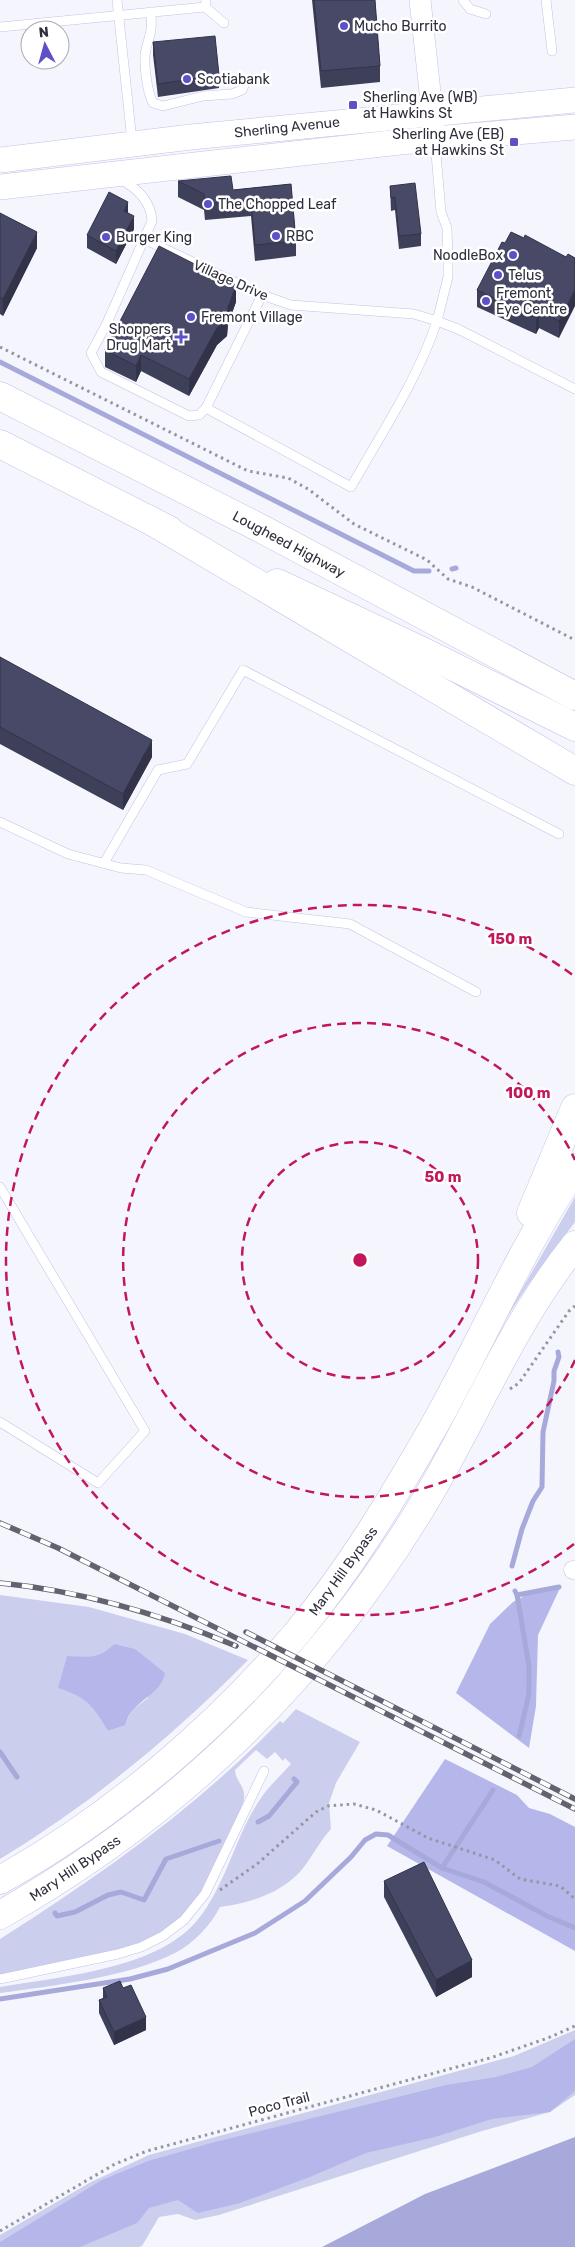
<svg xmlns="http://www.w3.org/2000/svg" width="575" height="2247" viewBox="0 0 575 2247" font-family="Rubik,sans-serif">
<rect width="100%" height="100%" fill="#f5f6fd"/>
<g fill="#ccceee" fill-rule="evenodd">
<path d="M575,1197v25l-47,63 -30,46z"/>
<path d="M0,1595l89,12 96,27 63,26c-76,77 -156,143 -248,199zM114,1644l34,54 -16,12 -7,14 -17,7 -16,-24 -12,-12 -13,-38c22,0 31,2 47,-13z"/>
<path d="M296,1709l64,33 -24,41 -7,20 2,26c-11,12 -18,26 -27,38 -19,25 -55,37 -84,40 -9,18 -26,36 -45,46 -46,24 -123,33 -175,40v-6c54,-9 138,-17 182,-52 16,-12 27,-30 36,-48 15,-29 24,-62 43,-89 8,-12 20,-23 30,-34l-6,-6 -2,3 -8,-9 -8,7 -11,-9 -21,20c1,14 13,16 8,34l-45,96 -21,25 -48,23 -129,27v-36c101,-64 197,-132 280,-218l3,2z"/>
<path d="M575,2030v65l-25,17 -68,19 -263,84 -24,5 -17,-6 -19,3 -17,29 -3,1h-139v-12l91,-53 58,-27 365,-99z"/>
</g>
<g fill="#b5b7eb">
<path d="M560,1588l-22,47 -2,71 -7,42 -73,-55 34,-69 23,-22 24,-13z"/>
<path d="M114,1644l21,5 30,24c-4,19 -21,24 -33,38 -3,3 -5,9 -7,14l-17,6c-17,-26 -19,-33 -50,-43l9,-32c22,1 31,3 47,-12z"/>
<path d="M445,1759l72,36 12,13 21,6 25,13v124l-188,-105z"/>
<path d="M575,2039v52l-25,21 -58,7 -57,18 -69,16 -56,24 -70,26 -42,10 -20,-13 -29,8 -12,15 -57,24h-80v-5l102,-62 46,-19 63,-18 235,-58 50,-8 36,-10z"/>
</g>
<path fill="#a7a9db" d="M575,2137v110h-253l103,-53z"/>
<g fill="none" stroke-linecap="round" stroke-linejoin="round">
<g stroke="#a7a9db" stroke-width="5">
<path d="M0,362l414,209h15"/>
<path d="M452,569l4,-1"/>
<path d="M512,1566l10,-37 11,-28 9,-14 1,-55 11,-51v-10l5,-14 -1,-5"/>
<path d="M515,1591l2,4 12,71v28l-10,42"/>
<path d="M517,1595l42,-8"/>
<path d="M0,1752l17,25"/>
<path d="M258,1822l11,-6 28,-34 -3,-3"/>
<path d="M442,1868l51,-78"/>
<path d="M55,1913l2,3 18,-4 33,-17 13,-3 23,8 22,-41 53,-18"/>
<path d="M0,1999l130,-20 38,-10 87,-36 50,-32 46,-44 14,-17 11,-6 12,1 54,33 42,14 63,34 28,12"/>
</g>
<defs>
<g id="service">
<path d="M117,0l15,141"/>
<path d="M206,0l-1,7 19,16"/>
<path d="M463,0l7,9 16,5"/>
<path d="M546,0l6,51"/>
<path d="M151,12c1,20 0,19 -5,37 -3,12 1,43 7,54l10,3 40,-10 29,-2 10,-4 4,-9"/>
<path d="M0,27l205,-20"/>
<path d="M120,179c17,9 31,22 32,42l-45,102 -16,30 10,19 88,44 10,-1 7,-7"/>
<path d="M144,239l118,56 29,10 123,9 23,7 11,-44v-18l-1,-31 -6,-16 -6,-70"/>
<path d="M262,295l-56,113 145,79c30,-53 67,-108 86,-166l21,8 117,60"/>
<path d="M0,822l68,32 53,14 25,2 100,42 104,12 126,68"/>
<path d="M104,863l54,-93 29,-6 56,-94 316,164"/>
<path d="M0,1187l145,244 -47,52 -98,-61"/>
<path d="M0,1979l118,-25 23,-7 22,-11 21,-16 21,-26 59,-123"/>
</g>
<path id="minor" d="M573,1570h2"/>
<path id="tertiary" d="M420,0l14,129"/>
<g id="secondary">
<path d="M0,160l191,-23 384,-37"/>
<path d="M0,187l400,-45 175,-15"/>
</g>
<g id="primary">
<path d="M0,396l260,132 315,168"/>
<path d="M0,444l169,86"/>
<path d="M277,583l147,69 151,75"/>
</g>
<g id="trunk">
<path d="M148,519l427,252"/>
<path d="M531,1213l44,-105"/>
<path d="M0,1880c110,-61 216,-151 297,-247 53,-64 96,-135 137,-207 48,-85 86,-176 141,-258"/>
<path d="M0,1915c180,-102 321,-239 427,-417 50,-84 86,-176 148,-253"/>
</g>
</defs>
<use href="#service" stroke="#c0c2e6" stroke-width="10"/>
<use href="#minor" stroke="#c0c2e6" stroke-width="19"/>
<use href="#tertiary" stroke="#c0c2e6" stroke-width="22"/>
<use href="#secondary" stroke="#c0c2e6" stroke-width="26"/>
<use href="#primary" stroke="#c0c2e6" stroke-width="29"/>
<use href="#trunk" stroke="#c0c2e6" stroke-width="29"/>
<g stroke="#9596a0" stroke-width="3" stroke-dasharray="2.5 4" stroke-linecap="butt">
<path d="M0,347l248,124 40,7 20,11 46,35 73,36 21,19 24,8 103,53"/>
<path d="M510,1389l9,-6 50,-72 6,-5"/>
<path d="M220,1890l37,-26 59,-52 12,-6 26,-2 22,6 52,28 67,22 25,19 40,7 15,13"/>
<path d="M0,2231l115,-67 32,-13 343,-93 58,-20 27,-12"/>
</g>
<use href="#service" stroke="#fff" stroke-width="9"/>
<use href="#minor" stroke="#fff" stroke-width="18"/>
<use href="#tertiary" stroke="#fff" stroke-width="21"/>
<use href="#secondary" stroke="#fff" stroke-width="25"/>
<use href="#primary" stroke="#fff" stroke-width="28"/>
<use href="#trunk" stroke="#fff" stroke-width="28"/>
<defs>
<g id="rail">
<path d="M0,1523l58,25 517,261"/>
<path d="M0,1583c82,8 160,31 236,63"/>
<path d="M246,1632l329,167"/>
</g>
</defs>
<use href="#rail" stroke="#636370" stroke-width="5.5"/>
<use href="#rail" stroke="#fff" stroke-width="4" stroke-dasharray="11" stroke-linecap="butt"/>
</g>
<g fill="#3e3f59">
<path d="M312,0h63l5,66v16l-59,6z"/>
<path d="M153,42l66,33v13l-61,9 -5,-42z"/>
<path d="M178,181l55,9 58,-6 5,57v15l-41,5 -4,-45 -46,4 -1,-10 -26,-13z"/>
<path d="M390,186l31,48v12l-22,3 -4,-39 -4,1z"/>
<path d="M0,213l37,35 -34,68 -3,-2z"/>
<path d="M128,213l6,16 -18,35 -29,-16v-13z"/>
<path d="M524,238l42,19 -7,81 -20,-10 -3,6 -59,-27v-17l28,-47z"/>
<path d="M236,302l-8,22 -1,12 -10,9 -28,51 -48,-25 -5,11 -31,-15v-17z"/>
<path d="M0,657l152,100 -29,53 -123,-66z"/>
<path d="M384,1881l88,96 -36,20 -52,-100z"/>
<path d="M103,1988l43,42 -32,15 -15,-32v-13l4,-1z"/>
</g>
<g fill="#323348">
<path d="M128,202v13l-4,-4z"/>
<path d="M134,216v13l-18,35v-13z"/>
<path d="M37,232v16l-34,68v-17z"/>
<path d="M236,285v17l-8,22 -1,12 -10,9 -28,51v-17l39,-72z"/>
<path d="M575,289v17l-16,32v-17z"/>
<path d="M539,311v17l-3,6v-16z"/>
<path d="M141,355v16l-5,11v-16z"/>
<path d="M152,740v17l-29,53v-16z"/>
<path d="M472,1960v17l-36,20v-17z"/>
<path d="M146,2017v13l-32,15v-13z"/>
</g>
<g fill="#484967" stroke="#323348">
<path d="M314,0h61l5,66 -59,5z"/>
<path d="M215,36l4,39 -61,9 -5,-42z"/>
<path d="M231,176l2,14 58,-6 5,57 -41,4 -4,-45 -46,4 -1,-10 -26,-13z"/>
<path d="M415,183l6,51 -22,2 -4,-39 -4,1 -1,-12z"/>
<path d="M109,192l19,10 -4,9 10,5 -18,35 -29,-16z"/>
<path d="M0,213l37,19 -34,67 -3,-2z"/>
<path d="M511,232l13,6 1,-3 41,22 2,-3 7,4v31l-16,32 -20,-10 -3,7 -59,-28 25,-48 3,1z"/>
<path d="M159,246l77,39 -8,22 -1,13 -10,8 -28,51 -48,-24 -5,11 -31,-16z"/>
<path d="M0,657l152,83 -29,54 -123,-67z"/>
<path d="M424,1862l48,98 -36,20 -52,-99z"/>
<path d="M120,1981l3,7 8,-3 15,32 -32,15 -15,-32 8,-3 -4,-9z"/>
</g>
<g fill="none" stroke="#c2185b" stroke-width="2.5" stroke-dasharray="9 6">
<circle cx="360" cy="1260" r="118"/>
<path d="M575 1360A237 237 0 1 1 575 1160"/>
<path d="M574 1544A355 355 0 1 1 574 976"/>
</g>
<g fill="#5d50c9" stroke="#fff" stroke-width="2">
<circle cx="344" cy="26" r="5"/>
<circle cx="187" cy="79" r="5"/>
<rect x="348" y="100" width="10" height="10" rx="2.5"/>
<rect x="509" y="137" width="10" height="10" rx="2.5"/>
<circle cx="208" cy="204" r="5"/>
<circle cx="276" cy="236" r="5"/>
<circle cx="106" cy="237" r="5"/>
<circle cx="513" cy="255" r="5"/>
<circle cx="498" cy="275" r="5"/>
<circle cx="486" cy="301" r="5"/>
<circle cx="191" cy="317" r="5"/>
<path d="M178.5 329.5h5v5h5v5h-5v5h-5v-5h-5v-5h5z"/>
</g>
<g text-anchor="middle" stroke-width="5" stroke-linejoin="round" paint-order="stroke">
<g font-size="14" fill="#2e2e3c" stroke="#fff" text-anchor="start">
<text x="354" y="31">Mucho Burrito</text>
<text x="197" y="84">Scotiabank</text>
<text x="363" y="102">Sherling Ave (WB)<tspan x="363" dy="16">at Hawkins St</tspan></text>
<text x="504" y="139" text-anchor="end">Sherling Ave (EB)<tspan x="504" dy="16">at Hawkins St</tspan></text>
<text x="218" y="209">The Chopped Leaf</text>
<text x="286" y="241">RBC</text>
<text x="116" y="242">Burger King</text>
<text x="503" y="260" text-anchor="end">NoodleBox</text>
<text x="508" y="280">Telus</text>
<text x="496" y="298">Fremont<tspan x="496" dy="16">Eye Centre</tspan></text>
<text x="201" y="322">Fremont Village</text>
<text x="171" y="334" text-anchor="end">Shoppers<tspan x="171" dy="16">Drug Mart</tspan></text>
</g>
<g font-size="14" fill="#2e2e3c" stroke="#fff">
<text transform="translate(287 127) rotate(-6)" y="5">Sherling Avenue</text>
<text transform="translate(231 280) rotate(24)" y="5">Village Drive</text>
<text transform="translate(289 544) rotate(28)" y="5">Lougheed Highway</text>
<text transform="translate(343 1571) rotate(-54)" y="5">Mary Hill Bypass</text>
<text transform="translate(75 1868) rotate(-34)" y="5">Mary Hill Bypass</text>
<text transform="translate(279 2104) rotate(-15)" y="5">Poco Trail</text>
</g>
</g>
<circle cx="360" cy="1260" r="8" fill="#c2185b" stroke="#fff" stroke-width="2.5"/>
<g font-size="15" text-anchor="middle" font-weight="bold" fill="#c2185b" stroke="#fff" stroke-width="5" stroke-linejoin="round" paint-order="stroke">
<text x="510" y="944">150 m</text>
<text x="528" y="1098">100 m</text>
<text x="443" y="1182">50 m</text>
</g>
<g transform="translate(45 45) rotate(354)"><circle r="24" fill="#ffffff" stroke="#ababb1"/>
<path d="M0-4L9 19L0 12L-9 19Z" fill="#5d50c9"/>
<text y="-8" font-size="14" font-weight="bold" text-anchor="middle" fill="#2e2e3c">N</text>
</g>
</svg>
